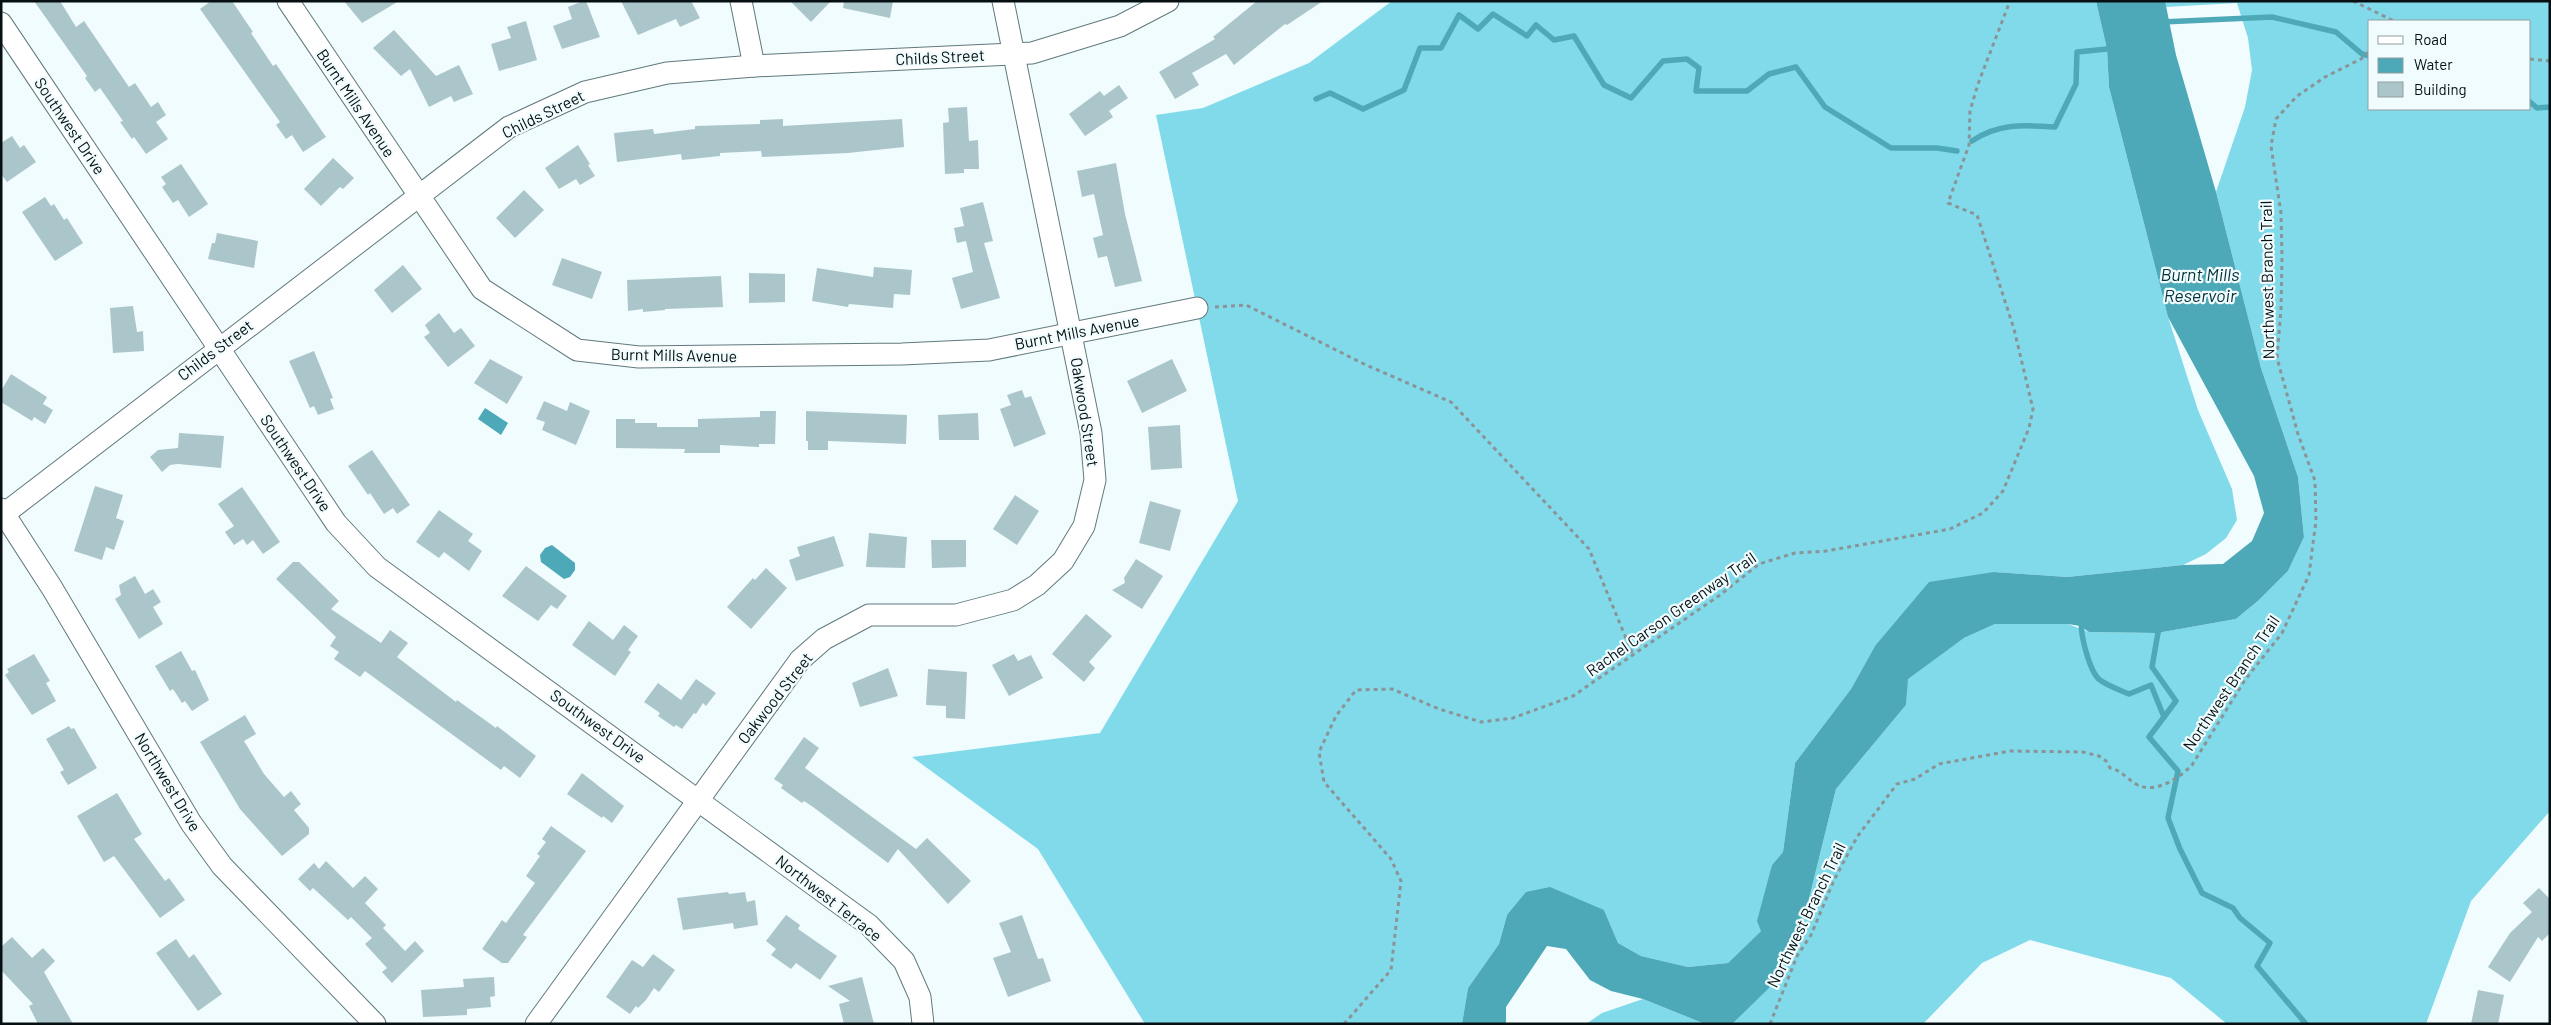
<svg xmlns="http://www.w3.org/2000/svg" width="2551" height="1025" viewBox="0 0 2551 1025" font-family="Barlow,sans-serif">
<rect width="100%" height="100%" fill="#f1fcfe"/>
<g fill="#80dae9" fill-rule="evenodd">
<path d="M1392,1h704l11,48 2,38 59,230 30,93 34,79 5,31 -11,18 -20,16 -23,11 -116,12 -73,-5 -119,74 -24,43 -56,74 -12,89 -11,13 -11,66 -33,32 -40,4 -47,-11 -23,-13 -14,-33 -97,5 -8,29 -31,44 -6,36h-317l-107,-175 -126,-92 188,-24 138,-232 -82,-386 47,-7 106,-45z"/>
<path d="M2165,1h385v810l-79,90 -45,123h-199l-56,-46 -141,-38 -48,23 -59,61h-203l13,-1 74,-116 29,-118 70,-84 1,-26 57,-41 31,-14h73l21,8 68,1 79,-14 23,-19 29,-29 16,-34 -6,-60 -37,-109 -45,-176 29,-85 7,-37 -4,-32 -11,-35 -72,4zM2370,21h160v88h-160z"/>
<path d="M1643,999l62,25h-119l16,-11z"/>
</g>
<g fill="#4da8b7">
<path d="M2096,1h69l11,54 40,137 45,176 37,109 6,60 -16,34 -29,29 -23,19 -79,14 -68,-1 -9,-6 -12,-2h-73l-31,14 -56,41 -2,26 -70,84 -29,118 -38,81 -36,35 -28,1 -62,-25 -32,-8 -21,-11 -24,-31 -19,-3 -41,61v17h-44l6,-36 31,-44 8,-29 19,-23 24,-5 54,23 14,33 23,13 47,11 40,-4 33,-32 -4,-10 15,-56 11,-13 12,-89 56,-74 24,-43 54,-64 65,-10 73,5 116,-12 40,-1 29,-23 12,-28 -10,-37 -86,-159 -59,-230 -2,-38z"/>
<path d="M485,408l23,15 -7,12 -23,-16z"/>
<path d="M552,545l23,18v7l-5,7 -6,2 -23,-17 -1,-7 5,-7z"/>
</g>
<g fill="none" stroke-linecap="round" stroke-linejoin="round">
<g stroke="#4da8b7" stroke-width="5.5">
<path d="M2162,22l110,-5 64,15 26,22 8,2"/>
<path d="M1316,99l14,-6 33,16 41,-19 16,-42h21l18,-33 19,14 15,-15 34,22 9,-11 18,15 20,-4 30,49 27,13 32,-37 24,-2 12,9 -3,23h51l22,-17 27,-7 29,40 66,41h46l20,3"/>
<path d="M2530,102l7,6 13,-1"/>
<path d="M1972,141c27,-18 52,-16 83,-14l21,-43 1,-32 30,-3 6,-5"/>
<path d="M2082,620c-3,12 8,53 18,60 8,6 20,10 29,14l22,-9 13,32"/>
<path d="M2159,627l-7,40 24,34 -27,36 29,34 -10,47 12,31 22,44 31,15 7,10 30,25 -13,23 49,58"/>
</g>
</g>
<g fill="#abc6ca">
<path d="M34,1h26l16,26 8,-6 45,66 6,-4 16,24 7,-5 8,13 -10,7 12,17 -22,15 -12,-17 -2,2 -12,-17 3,-1 -23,-33 -5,4 -10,-14 2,-2z"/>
<path d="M211,1h21l21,31 -2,1 22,33 3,-2 50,73 -23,15 -11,-17 -6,4 -10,-14 4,-3 -80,-113z"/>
<path d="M344,1h55l-37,22z"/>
<path d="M583,1h3l14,36 -38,12 -9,-23 19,-7 -4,-12z"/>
<path d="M621,1h70l9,17 -20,9 -4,-8 -38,16z"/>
<path d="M790,1h41l-20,21z"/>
<path d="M844,1h49l-3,17 -47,-10z"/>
<path d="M1257,1h66l-36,24 -2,-1 -51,41 -8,-11 -34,19 7,12 -24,14 -16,-27 56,-33 -2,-2z"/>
<path d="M526,21l11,39 -38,11 -8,-27 20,-6 -4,-11z"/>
<path d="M394,30l42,46 23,-11 14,29 -19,8 -3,-6 -22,11 -19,-38 -9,7 -28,-28z"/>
<path d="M1119,85l9,13 -19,13 4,6 -28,19 -16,-22 31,-23 4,5z"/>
<path d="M967,107l2,34 9,-1 1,29h-15v4l-19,1 -2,-51 6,-1 -1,-14z"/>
<path d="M783,119v7l119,-7 2,28 -56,6 -86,4 -1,-6 -41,2v3l-38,4 -1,-6 -64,8 -3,-29 39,-4 1,5 41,-5v-3l65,-2v-4z"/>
<path d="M12,136l8,12 4,-3 12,17 -29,20 -6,-8v-31z"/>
<path d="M578,145l12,19 -2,1 7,11 -15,9 -4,-6 -17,10 -14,-21z"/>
<path d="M333,158l21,20 -11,11 -3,-2 -19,19 -17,-17z"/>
<path d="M1116,163l9,51 17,67 -27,6 -8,-31 -9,2 -5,-20 10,-3 -9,-41 -12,3 -5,-26z"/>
<path d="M181,164l27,40 -19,13 -11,-17 -5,3 -11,-16 4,-3 -5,-7z"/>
<path d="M524,190l20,20 -29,28 -19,-20z"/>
<path d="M45,197l6,9 3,-2 10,16 3,-2 16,25 -28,18 -33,-49z"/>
<path d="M983,202l10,39 -9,2 16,55 -39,11 -9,-31 21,-6 -7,-31 -9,2 -3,-15 10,-2 -4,-18z"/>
<path d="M217,233l41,8 -4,27 -46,-9 4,-16h3z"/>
<path d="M562,258l40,14 -10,27 -40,-14z"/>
<path d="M403,265l19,24 -30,24 -18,-23z"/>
<path d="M874,267l38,3 -2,25 -16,-1 -1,14 -44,-4 -1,3 -36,-6 5,-33 56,9z"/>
<path d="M749,273l36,1v28l-36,1z"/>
<path d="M721,276l2,31 -58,2v1l-22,2v-3l-15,2 -1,-31z"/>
<path d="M133,306l4,26 6,-1 1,20 -31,2 -3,-45z"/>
<path d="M439,313l15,20 7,-5 14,18 -27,21 -24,-30 6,-4 -5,-8z"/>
<path d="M314,351l19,47 -3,1 4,10 -16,6 -4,-9 -4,2 -21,-47z"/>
<path d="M490,359l33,18 -16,27 -33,-21z"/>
<path d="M1172,359l15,32 -45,22 -15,-32z"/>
<path d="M11,374l36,23 -4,7 10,6 -8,14 -11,-7 -2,4 -31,-19v-11z"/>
<path d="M1022,390l3,8 6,-2 15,38 -32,13 -14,-38 11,-4 -4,-10z"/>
<path d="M544,401l23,10 3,-9 20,9 -14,34 -34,-15 3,-8 -9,-3z"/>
<path d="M760,411h16l-1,33h-16v3l-39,-2v8h-36l1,-4 -69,-1v-29h19v4h22v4h41v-8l62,-2z"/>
<path d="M806,411l101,4 -1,29 -78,-3v9h-20v-9h-2z"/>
<path d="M978,413l1,27h-40l-1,-25z"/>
<path d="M1180,425l2,43 -31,2 -3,-43z"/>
<path d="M179,433l45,3 -3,32 -43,-4 -8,1 -8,7 -12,-15 8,-7 20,-2z"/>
<path d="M372,450l38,55 -13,9 -4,-6 -9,6 -14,-21 -2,2 -20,-29z"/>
<path d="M95,486l28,9 -7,23 8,3 -10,29 -8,-3 -4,13 -28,-9z"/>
<path d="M242,487l38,55 -17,12 -10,-14 -6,5 -4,-6 -9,6 -9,-13 9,-6 -16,-22z"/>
<path d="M1015,495l24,16 -22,34 -24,-16z"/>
<path d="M1150,501l31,9 -11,41 -31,-8z"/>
<path d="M439,510l34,24 -5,7 14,10 -13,20 -25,-19 -5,6 -23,-16z"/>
<path d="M869,533l38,4 -2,31 -39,-1z"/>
<path d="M834,536l10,30 -48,15 -7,-21 11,-4 -3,-9z"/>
<path d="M931,540h35v27l-34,1z"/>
<path d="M1136,559l27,17 -21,33 -30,-19 13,-7 -1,-5z"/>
<path d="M293,562h6l40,39 -8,8 50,34 9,-13 18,13 -11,14 59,45 1,-2 39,28 1,-2 39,30 -16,22 -16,-12 -3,4 -136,-99 -5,6 -26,-18 5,-7 -9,-6 6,-9 -60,-58z"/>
<path d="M526,566l41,30 -10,13 -6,-4 -13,16 -36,-25z"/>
<path d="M766,568l21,20 -36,41 -24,-22 26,-29 2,2z"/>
<path d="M135,576l10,18 8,-5 8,13 -8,5 10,17 -24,15 -24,-40 6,-4 -2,-10z"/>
<path d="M1086,614l26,22 -23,26 6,6 -11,14 -32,-28z"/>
<path d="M589,621l24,19 11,-15 14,11 -10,14 3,2 -16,24 -43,-31z"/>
<path d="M181,651l11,20 3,-1 14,30 -17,11 -7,-10 -3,2 -9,-14 -3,2 -15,-25z"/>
<path d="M34,654l16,27 -4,2 10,18 -24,14 -27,-40 4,-3 -2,-3z"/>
<path d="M1014,654l4,7 13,-6 12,23 -34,18 -17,-31z"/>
<path d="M888,668l10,28 -38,11 -8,-24z"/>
<path d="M928,669l39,3 -2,47 -19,-1v-12l-20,-1z"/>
<path d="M696,679l20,14 -10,13 -3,-3 -7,11 -2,-1 -12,16 -6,-4 -2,2 -16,-11 2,-3 -16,-11 14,-19 23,17z"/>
<path d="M245,715l11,19 -12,7 20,33 20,23 7,-6 10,13 -7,6 15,18v6l-27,22 -42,-47 -40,-67z"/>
<path d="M69,726l2,3 3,-1 23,40 -29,17 -8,-13 4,-2 -18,-31z"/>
<path d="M804,737l15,11 -14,20 111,81 11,-11 44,43 -23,23 -50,-55 -10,14 -75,-56 -9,-6 -2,2 -21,-15 2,-3 -9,-6z"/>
<path d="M582,773l42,33 -12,17 -9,-7 -1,2 -35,-24z"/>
<path d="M117,793l25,41 -8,5 31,42 4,-3 16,22 -25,18 -46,-62 -10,6 -27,-46z"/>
<path d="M551,826l35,25 -63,84 4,2 -19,26h-6l-20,-14 20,-29 4,3 29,-40 -9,-7 14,-20 -3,-2 9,-12 -4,-3z"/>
<path d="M326,861l27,27 12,-12 13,13 -13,14 21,22 -3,3 22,23 10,-10 9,10 -32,32 -10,-11 5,-4 -22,-24 7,-6 -21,-21 -3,3 -35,-32 -3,3 -12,-12 16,-16 5,6z"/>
<path d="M2539,888l11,11v34l-8,8 -4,-4 -28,45 -22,-15 22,-34 22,-21 -9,-9z"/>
<path d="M728,892l1,2 16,-2 2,10 8,-2 3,25 -24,4 -1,-6 -50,7 -6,-32z"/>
<path d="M786,915l14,10 -2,4 39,27 -17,24 -24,-17 -5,6 -20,-14 5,-6 -10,-8z"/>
<path d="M1022,915l16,44 5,-1 8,23 -43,16 -15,-39 18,-6 -12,-29z"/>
<path d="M12,937l20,21 11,-10 12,13 -11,11 29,52h-35l-9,-18 4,-2 -32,-34v-23z"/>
<path d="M176,939l13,19 5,-4 28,40 -24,17 -42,-58z"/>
<path d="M653,954l22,16 -16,22 -5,-4 -8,12 -8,8 -2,-2 -6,8 -24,-17 26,-37 11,7z"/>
<path d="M494,977l1,19 -5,1 1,10 -24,2v6l-44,2 -2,-27 43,-3 -1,-8z"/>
<path d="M862,977l12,47h-30l-5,-20 11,-3 -22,-15z"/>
<path d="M2478,990l26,5 -6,29h-27z"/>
</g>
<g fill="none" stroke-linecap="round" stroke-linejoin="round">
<defs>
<g id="minor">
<path d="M288,1l194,288 95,61 62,7 263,-3 87,-4 208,-42"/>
<path d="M741,1l13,65"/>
<path d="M1,23l335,500 41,44 492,358 35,36 16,36 3,27"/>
<path d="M1,509l51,79 139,235 31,43 153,158"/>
<path d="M4,514l505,-387 76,-35 82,-19 87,-7 278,-13 88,-27 48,-25"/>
<path d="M536,1024l264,-364 24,-21 45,-24h87l57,-15 24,-15 26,-24 21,-35 11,-46 -4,-47 -88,-432"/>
</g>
</defs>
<use href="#minor" stroke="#60797d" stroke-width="23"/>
<g stroke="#8a9496" stroke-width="3" stroke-dasharray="4 4" stroke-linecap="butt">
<path d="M2353,1l41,20"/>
<path d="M2530,59l20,2"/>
<path d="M1215,307l31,-2 118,59 87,38 138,147 44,106"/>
<path d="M1344,1024l47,-54 10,-89 -10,-22 -67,-77 -5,-30 17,-36 20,-26 36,-1 47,20 42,13 32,-4 60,-22 147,-101 39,-31 36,-11 31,-2 124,-22 33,-16 20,-22 26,-63 4,-19 -19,-80 -37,-114 -29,-12 21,-58 1,-34 8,-27 32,-83"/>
<path d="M1770,1024l27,-68 14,-21 23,-55 23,-43 40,-53 18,-5 24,-15 71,-13 73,1 16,4 7,5 4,7c11,2 17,11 26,16 18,11 44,-6 56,-19l53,-85 37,-47 27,-58 3,-24 4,-30 -1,-40 -17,-47 -21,-76 4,-49 1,-52 -1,-44 -10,-67 5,-27 21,-23 28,-19 36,-18 9,-8"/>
</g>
<use href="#minor" stroke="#fff" stroke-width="21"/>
</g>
<g text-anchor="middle" stroke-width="4.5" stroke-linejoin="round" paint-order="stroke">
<g font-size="16" fill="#060f11" stroke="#f1fcfe">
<text transform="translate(940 57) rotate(-3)" y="6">Childs Street</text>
<text transform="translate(356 103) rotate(56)" y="6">Burnt Mills Avenue</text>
<text transform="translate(543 114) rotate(-26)" y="6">Childs Street</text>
<text transform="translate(70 126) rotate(56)" y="6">Southwest Drive</text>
<text transform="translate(2267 280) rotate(-91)" y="6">Northwest Branch Trail</text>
<text transform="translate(1077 332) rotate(-11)" y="6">Burnt Mills Avenue</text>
<text transform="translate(215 350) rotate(-37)" y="6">Childs Street</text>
<text transform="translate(674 355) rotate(1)" y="6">Burnt Mills Avenue</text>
<text transform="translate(1085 412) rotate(81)" y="6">Oakwood Street</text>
<text transform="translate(296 463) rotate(56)" y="6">Southwest Drive</text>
<text transform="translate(1671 614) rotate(-35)" y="6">Rachel Carson Greenway Trail</text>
<text transform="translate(2231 683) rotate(-56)" y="6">Northwest Branch Trail</text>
<text transform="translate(775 698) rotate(-52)" y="6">Oakwood Street</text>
<text transform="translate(598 726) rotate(36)" y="6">Southwest Drive</text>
<text transform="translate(168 782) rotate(59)" y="6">Northwest Drive</text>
<text transform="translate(829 898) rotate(38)" y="6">Northwest Terrace</text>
<text transform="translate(1806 915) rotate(-64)" y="6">Northwest Branch Trail</text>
</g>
<g font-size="18" font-style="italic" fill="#043239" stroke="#f1fcfe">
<text x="2200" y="281">Burnt Mills<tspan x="2200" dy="21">Reservoir</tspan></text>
</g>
</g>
<rect width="2551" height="1025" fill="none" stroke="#060f11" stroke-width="5"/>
<rect x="2368" y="20" width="162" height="90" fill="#f1fcfe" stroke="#939d9f"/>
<rect x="2378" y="36" width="25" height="8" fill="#ffffff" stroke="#939d9f"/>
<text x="2414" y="45" font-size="15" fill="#060f11">Road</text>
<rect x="2378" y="58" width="25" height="15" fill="#4da8b7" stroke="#939d9f"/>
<text x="2414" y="70" font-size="15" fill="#060f11">Water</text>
<rect x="2378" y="82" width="25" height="15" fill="#abc6ca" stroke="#939d9f"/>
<text x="2414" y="95" font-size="15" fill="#060f11">Building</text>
</svg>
